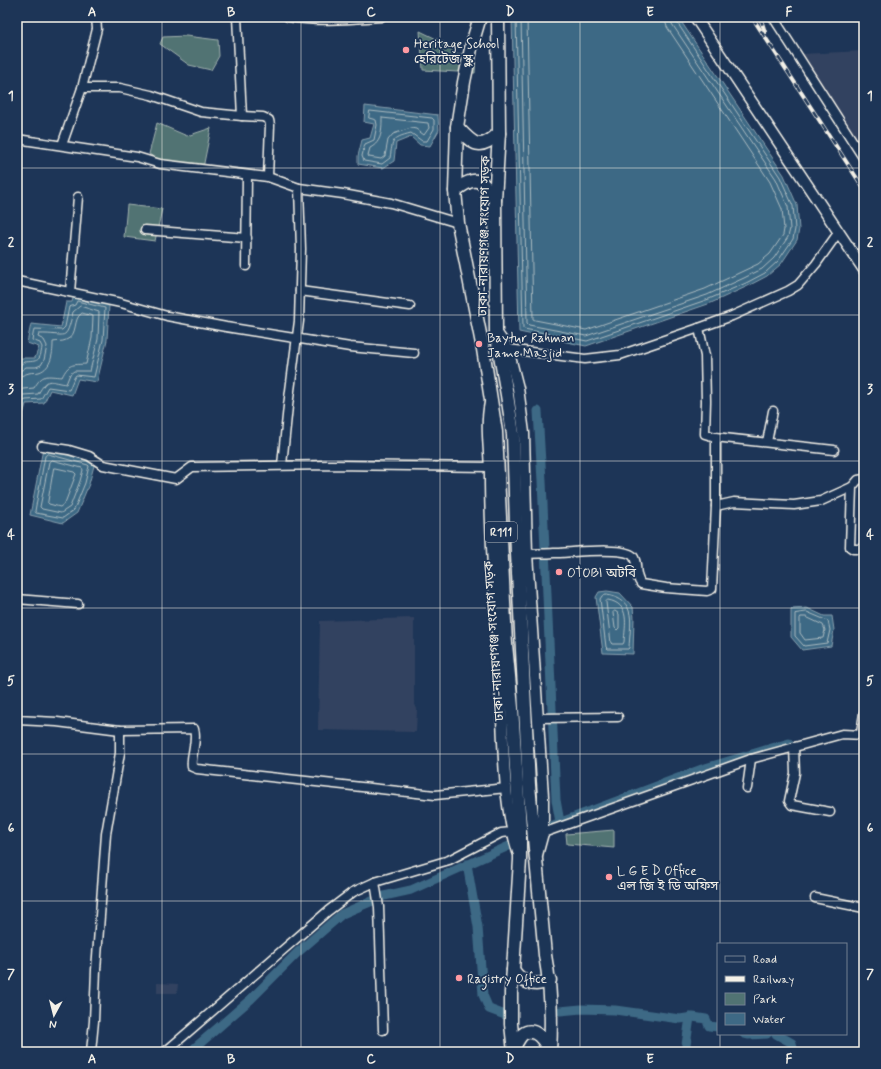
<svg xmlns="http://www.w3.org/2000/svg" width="881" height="1069" viewBox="0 0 881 1069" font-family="Mynerve,'Noto Sans Bengali',sans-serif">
<rect width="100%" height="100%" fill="#1d3557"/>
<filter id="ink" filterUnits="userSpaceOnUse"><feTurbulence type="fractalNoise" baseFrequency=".025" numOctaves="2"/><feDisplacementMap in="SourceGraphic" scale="8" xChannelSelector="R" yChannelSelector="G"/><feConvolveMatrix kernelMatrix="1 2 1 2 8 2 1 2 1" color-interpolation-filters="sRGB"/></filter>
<g filter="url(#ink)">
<g fill="#334260">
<path d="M864,51v100l-63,-97z"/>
<path d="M414,618v84l3,7 -1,23 -98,-2 2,-109z"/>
<path d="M157,983l21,1 -1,9h-20z"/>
</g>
<g fill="#517373" stroke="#a2b2ae">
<path d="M420,31l27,13 9,10h20l-1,19 -52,-3z"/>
<path d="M186,36l32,4 1,16 -8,14 -22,-5 -29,-21 3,-7z"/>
<path d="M157,123l30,13 24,-8 -8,40 -42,-6 -12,-8z"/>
<path d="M127,205l35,4 -7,32 -31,-4z"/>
<path d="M614,830v18l-47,-4 -1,-10z"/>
</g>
<g fill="#3e6985" stroke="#879fad">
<path d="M512,17h166l106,158 13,30 2,24 -2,11 -16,24 -14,12 -19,10 -37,17 -125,43 -67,-14z"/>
<path d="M365,106l73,9 1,15 -9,16 -10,-1 -9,-8 -15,6 -2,18 -11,7 -25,-4v-8l4,-16 8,-2 4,-14 -10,-2z"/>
<path d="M74,295l35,10 -2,35 -10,42 -19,-3 -6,16 -22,-5 -6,13 -18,1 -5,18 -4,-1v-54l3,-9h15l4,-11 -12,-4 4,-19 30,3 5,-25h6z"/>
<path d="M43,449l52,13 -6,22 -12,29 -14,10 -33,-8z"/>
<path d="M607,591l13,2 13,14 1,11 -1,36 -30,-1 -7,-56 3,-5z"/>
<path d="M807,608l17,8h8l2,14 -3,16 -29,4 -11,-13v-28z"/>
</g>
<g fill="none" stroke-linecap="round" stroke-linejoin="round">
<g stroke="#abbbc0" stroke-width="1">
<path d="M516,17l7,311 1,1 63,12 122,-42 37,-16 19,-10 13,-12 15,-22 2,-10 -2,-23 -13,-29 -104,-156 -1,-4"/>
<path d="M521,17l6,306 2,2 57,11 121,-41 37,-17 18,-9 12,-11 14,-21 2,-8 -2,-22 -12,-28 -104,-155 -2,-7"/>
<path d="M527,17l6,302 2,1 51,10 119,-41 53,-25 12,-10 13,-19 1,-6 -2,-20 -12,-27 -103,-155 -3,-10"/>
<path d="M370,111l62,7 2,2v9l-7,12h-5l-11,-8c-20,5 -18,7 -21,25l-8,6 -18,-3 -2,-5 3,-12 9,-4 3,-15 -1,-5 -7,-2z"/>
<path d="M382,118l46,5 1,5 -5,7 -8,-6 -5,-1 -18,6 -5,6 -3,16 -4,3 -12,-2 -1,-2 2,-7c12,-6 12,-18 12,-30z"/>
<path d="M17,365h3l4,-3c14,-1 16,0 18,-15l-2,-4 -8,-3 2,-11 28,1 3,-3 4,-20 6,-2 2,-4 28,7 -2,32 -9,37 -18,-2 -2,3 -5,12 -21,-3 -7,12 -15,1 -3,1 -6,17"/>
<path d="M17,371l5,-1 4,-3h10l5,-2 3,-5 3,-14 -3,-6 -6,-3 1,-3c28,-1 26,10 34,-22l7,-6 19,6 -1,27 -8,32h-16l-4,3 -4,10c-18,-3 -18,-7 -28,10l-15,1 -6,6"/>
<path d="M17,377c5,-1 8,-3 12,-4 3,-1 7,0 10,-1 13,-4 14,-20 14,-30 4,-1 9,0 13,-2 13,-5 6,-21 16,-27l11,3 -1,22 -6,26c-14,1 -17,-1 -24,13 -16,-1 -19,-4 -28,11l-11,1 -6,3"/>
<path d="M48,454l40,11 1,1 -4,17 -11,27 -11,8 -27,-5 -1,-2 10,-55z"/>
<path d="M52,460l30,8 1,2 -3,11 -10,26 -9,6 -19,-4 -2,-2 9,-45z"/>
<path d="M54,468h2l18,4 2,2 -11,29 -5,4 -11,-3 -1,-1z"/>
<path d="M607,595c31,5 23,29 22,53l-1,1h-20l-2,-2 -6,-48 2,-3z"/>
<path d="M608,600c23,4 17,25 16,42l-1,2h-11l-1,-1 -5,-41z"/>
<path d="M615,611l4,3v14l-2,2 -2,-2 -2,-15z"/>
<path d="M807,612l21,9 2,9 -3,13 -23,3 -9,-10v-22z"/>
<path d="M801,617h5l17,8 2,5 -2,8 -18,2 -5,-7v-14z"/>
</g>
<g stroke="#3e6985" stroke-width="9">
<path d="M538,411l4,70 14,319 4,22"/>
<path d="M548,827l154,-58 87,-26"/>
<path d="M467,864l11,63 5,68 6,14 16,6"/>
<path d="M560,1011l21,-2 34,1 65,9 13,-2 13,2 3,7 9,1"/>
<path d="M744,1034l4,1 19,-1"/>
<path d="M776,1034l16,9 1,5 -2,4"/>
<path d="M190,1052l61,-53 46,-46 45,-39 42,-18 27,-6 100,-45"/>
<path d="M685,1052l5,-35"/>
</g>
<defs>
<g id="minor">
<path d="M288,17c31,5 62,2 93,0"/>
<path d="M773,17l91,142"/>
<path d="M82,88h38l31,7 50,17 41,4 -5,-99"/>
<path d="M242,116l21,1 6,3 1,5 -2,52"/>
<path d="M17,139l120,18 23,7 108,13 31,11 44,6 48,9 67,20"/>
<path d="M62,145l20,-57 15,-59 -1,-12"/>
<path d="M145,230l102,8"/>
<path d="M246,266l1,-90"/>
<path d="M17,281l104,22 46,13 59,11 124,20 64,6"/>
<path d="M300,291l110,15"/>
<path d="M70,292l8,-95"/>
<path d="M699,328l6,28 1,45 -1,33 10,3 119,13"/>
<path d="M508,349l77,10 35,-4 79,-27 33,-12 56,-25 10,-6 18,-21 22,-31"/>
<path d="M767,442l6,-31"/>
<path d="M42,446l27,4 20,6 14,9 73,14 16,-12 139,-2 159,2"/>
<path d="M282,465l6,-59 11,-85 2,-72 -2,-61"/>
<path d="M852,487l-2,60 3,2h11"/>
<path d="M716,506l18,-4 60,3 27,-4 31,-14 6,-7 6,-1"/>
<path d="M527,554c9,-1 18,0 27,-1 15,0 69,-7 79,3 6,7 0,17 8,28l25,4 41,3 5,-2 4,-83v-65l-1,-4"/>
<path d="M17,599l61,5"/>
<path d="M538,718l80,-1"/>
<path d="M17,720l40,2 63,8 74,-1c4,13 -4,26 -2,38l5,2 238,26 72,-7"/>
<path d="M861,734l3,-21"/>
<path d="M794,747l1,26 -6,28 3,4 38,7"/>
<path d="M747,788l4,-29"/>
<path d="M543,833l208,-74 91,-25 22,1"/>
<path d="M375,882l4,25 4,123"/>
<path d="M815,898l49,10"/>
<path d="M91,1052l3,-31 2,-51 10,-136 14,-81v-23"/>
<path d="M165,1052l163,-141 25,-19 22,-10 74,-22 52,-27 11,-1"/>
</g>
<g id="tertiary">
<path d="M695,17l169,253"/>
<path d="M496,332l12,17 10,39 6,45 3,121 16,242v37l-6,22"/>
<path d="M490,403c-5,23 0,48 0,72 0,75 7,149 11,224 3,51 2,105 17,153"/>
</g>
<g id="primary">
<path d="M480,17l-8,27 -8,38 -7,45 -2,64 3,32 25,126 13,83 10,212 6,64 8,120v32l-7,110 -2,22v32l3,28"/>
<path d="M498,17l1,116 -4,67 1,132 11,63 6,39 4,120 12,231 16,170c6,32 7,64 5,97"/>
<path d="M457,127c16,17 22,25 42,6"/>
<path d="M455,191c21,-17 27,-12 40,9"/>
<path d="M513,970c9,13 22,18 37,10"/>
<path d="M514,1048c2,-4 5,-11 9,-14 12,-9 22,8 27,17"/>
</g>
</defs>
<use href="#minor" stroke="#f4f1e8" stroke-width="11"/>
<use href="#tertiary" stroke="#f4f1e8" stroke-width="13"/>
<use href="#primary" stroke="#f4f1e8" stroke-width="15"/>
<use href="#minor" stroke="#1d3557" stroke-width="8"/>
<use href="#tertiary" stroke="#1d3557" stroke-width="10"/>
<use href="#primary" stroke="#1d3557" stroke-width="12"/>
<defs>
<g id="rail">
<path d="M752,17l112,172"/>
<path d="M760,17l5,15"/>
</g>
</defs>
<use href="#rail" stroke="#f4f1e8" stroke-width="4"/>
<use href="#rail" stroke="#1d3557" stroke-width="2.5" stroke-dasharray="8" stroke-linecap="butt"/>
</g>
</g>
<path fill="none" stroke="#f4f1e8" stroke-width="1" stroke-opacity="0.55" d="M162,17v1035M301,17v1035M440,17v1035M580,17v1035M720,17v927M17,168h847M17,315h847M17,461h847M17,608h847M17,754h847M17,901h847M720,1034v18"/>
<g fill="#ff9aa2" stroke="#1d3557" stroke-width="1.5">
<circle cx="406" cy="50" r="4"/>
<circle cx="479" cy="344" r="4"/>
<circle cx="559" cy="572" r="4"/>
<circle cx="609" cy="877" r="4"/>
<circle cx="459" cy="978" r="4"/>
</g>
<g text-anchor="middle" stroke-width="3.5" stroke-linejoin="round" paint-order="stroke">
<rect fill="#1d3557" stroke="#b4b9bc" stroke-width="1" x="485" y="522" width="32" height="20" rx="3"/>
<g font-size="12" font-weight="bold" fill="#f4f1e8">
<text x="501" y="536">R111</text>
</g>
<g font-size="13" fill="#f4f1e8" stroke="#1d3557" text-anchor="start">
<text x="414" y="48">Heritage School<tspan x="414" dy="15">হেরিটেজ স্কুল</tspan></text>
<text x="487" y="342">Baytur Rahman<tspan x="487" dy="15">Jame Masjid</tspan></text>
<text x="567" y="577">OTOBI অটবি</text>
<text x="617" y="875">L G E D Office<tspan x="617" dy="15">এল জি ই ডি অফিস</tspan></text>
<text x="467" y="983">Ragistry Office</text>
</g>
<g font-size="13" fill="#f4f1e8" stroke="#1d3557">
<text transform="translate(483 236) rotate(-89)" y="5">ঢাকা-নারায়ণগঞ্জ সংযোগ সড়ক</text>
<text transform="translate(493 641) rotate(-94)" y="5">ঢাকা-নারায়ণগঞ্জ সংযোগ সড়ক</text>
</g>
</g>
<rect width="881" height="1069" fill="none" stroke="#1d3557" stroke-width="44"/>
<rect x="717" y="943" width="130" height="92" fill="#1d3557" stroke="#738091"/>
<rect x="725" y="956" width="20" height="6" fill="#1d3557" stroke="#738091"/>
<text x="753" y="963" font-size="12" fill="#f4f1e8">Road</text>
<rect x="725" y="976" width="20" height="6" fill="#f4f1e8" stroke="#738091"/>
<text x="753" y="983" font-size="12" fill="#f4f1e8">Railway</text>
<rect x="725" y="993" width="20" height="12" fill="#517373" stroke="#738091"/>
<text x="753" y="1003" font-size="12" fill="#f4f1e8">Park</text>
<rect x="725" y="1013" width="20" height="12" fill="#3e6985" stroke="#738091"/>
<text x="753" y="1023" font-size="12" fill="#f4f1e8">Water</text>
<g transform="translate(54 1015) rotate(187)" stroke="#1d3557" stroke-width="3" paint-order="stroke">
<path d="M0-3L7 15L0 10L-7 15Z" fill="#f4f1e8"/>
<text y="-6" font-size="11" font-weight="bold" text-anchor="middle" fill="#f4f1e8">N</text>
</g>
<rect x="22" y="22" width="837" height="1025" fill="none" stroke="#f4f1e8" stroke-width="1.5"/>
<g font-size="13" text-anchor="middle" font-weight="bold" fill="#f4f1e8">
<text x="92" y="16">A</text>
<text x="231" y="16">B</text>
<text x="371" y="16">C</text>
<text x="510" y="16">D</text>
<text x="650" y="16">E</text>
<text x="789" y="16">F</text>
<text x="11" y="100">1</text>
<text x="870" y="100">1</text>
<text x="11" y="246">2</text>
<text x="870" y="246">2</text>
<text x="11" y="393">3</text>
<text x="870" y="393">3</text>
<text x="11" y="539">4</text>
<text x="870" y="539">4</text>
<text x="11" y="685">5</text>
<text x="870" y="685">5</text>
<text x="11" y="832">6</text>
<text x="870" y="832">6</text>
<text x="11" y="978">7</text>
<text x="870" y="978">7</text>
<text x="92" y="1063">A</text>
<text x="231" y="1063">B</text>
<text x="371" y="1063">C</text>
<text x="510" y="1063">D</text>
<text x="650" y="1063">E</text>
<text x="789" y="1063">F</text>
</g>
</svg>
